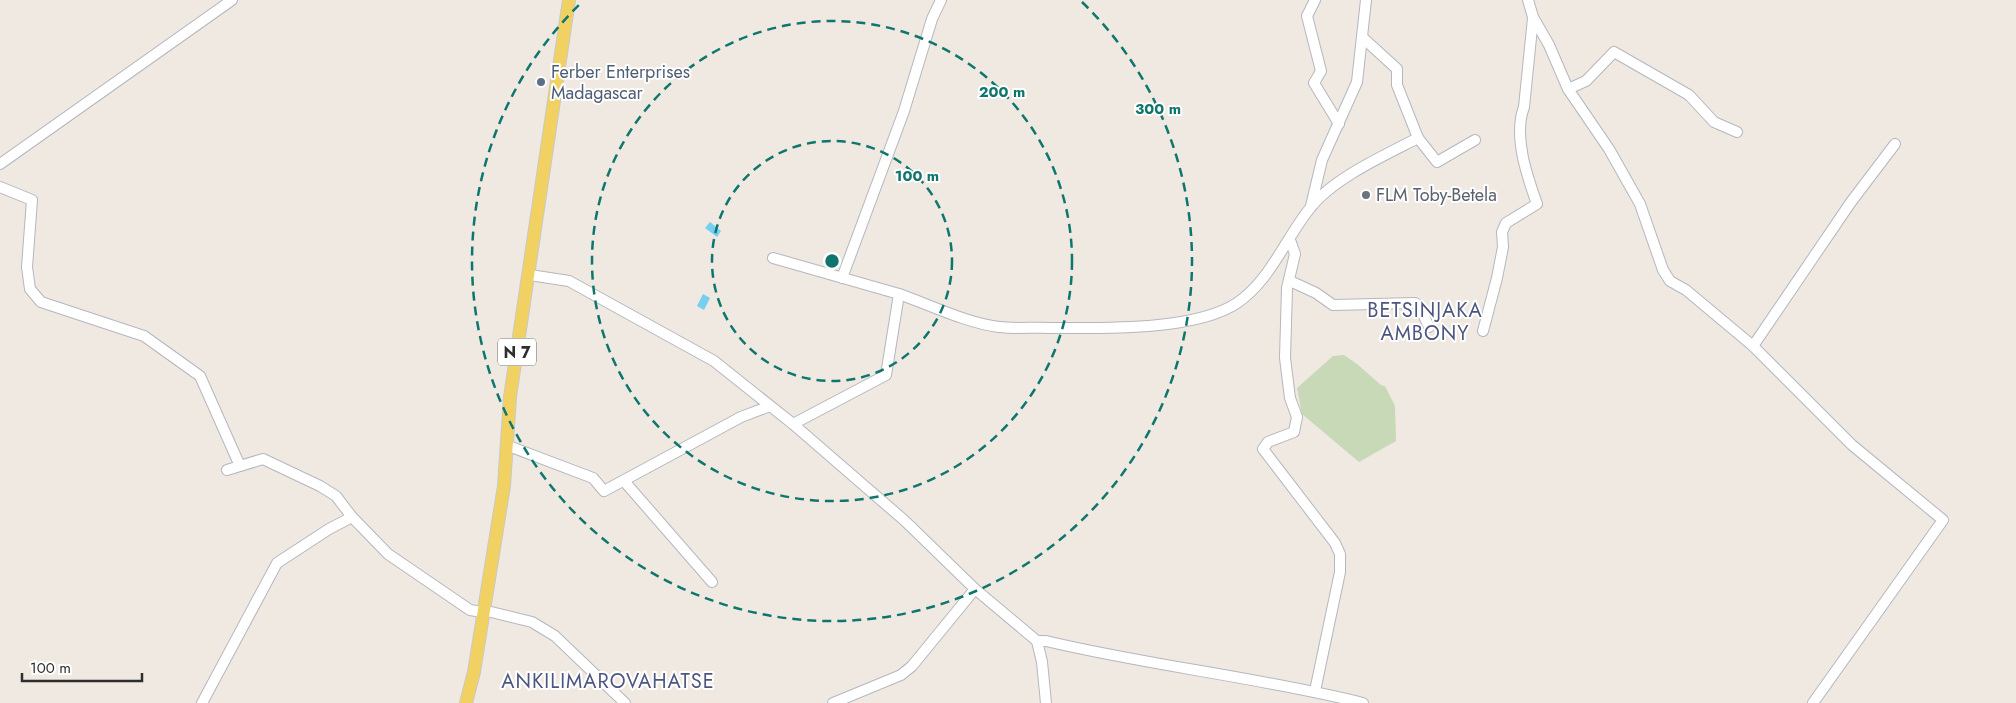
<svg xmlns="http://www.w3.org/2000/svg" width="2016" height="703" viewBox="0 0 2016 703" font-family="Jost,sans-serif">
<rect width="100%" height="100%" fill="#efe9e1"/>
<path fill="#c8d9b8" d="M1344,355l13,9 24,21 4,1 10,20 1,35 -37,21 -57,-48 -5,-26 36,-32z"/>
<g fill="#75cff0">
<path d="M710,222l11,9 -4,6 -12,-9z"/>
<path d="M703,294l7,4 -6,12 -7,-4z"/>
</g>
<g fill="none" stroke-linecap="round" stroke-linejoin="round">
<defs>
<g id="minor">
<path d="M1315,0l-8,16 14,55 -7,12 25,41"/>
<path d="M1528,0l5,17 16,28 19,44 41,60 31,55 23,66 7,11 16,9 67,56 99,99 91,75 -130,183"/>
<path d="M1362,37l35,32v16l21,53"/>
<path d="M1568,89l18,-8 28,-29 75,43 25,27 23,10"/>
<path d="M0,164l232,-164"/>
<path d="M0,187l32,13 -5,67 3,22 11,13 103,34 56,40 40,90"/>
<path d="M1311,206l11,-46 35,-78 9,-82"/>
<path d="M1290,240l5,14 -8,34 -2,70 5,40 7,19 -3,15 -26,10 -5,7 72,94 5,11v18l-25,119"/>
<path d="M773,258l126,36"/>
<path d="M530,275l39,6 145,80 79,63 112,97 70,68 62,52h9c105,25 212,36 317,62"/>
<path d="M842,278l62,-167 28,-92 9,-19"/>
<path d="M1290,281l26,12 17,12 82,-2 4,2 10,22"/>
<path d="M1483,331l14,-53 6,-31 -1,-15 4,-9 31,-19c-10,-28 -24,-68 -13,-97l9,-89"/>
<path d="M1753,346l98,-144 44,-58"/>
<path d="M793,424l93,-49 13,-81c31,11 68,29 100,33 17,2 36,0 53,1 50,0 143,3 185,-25 34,-23 49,-66 74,-96 23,-29 74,-52 107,-69l19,24 38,-22"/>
<path d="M506,445l87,33 11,13 137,-74 29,-11"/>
<path d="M227,470l36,-11 57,27 16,10 16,21 36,37 82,56 12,2"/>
<path d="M624,481l88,101"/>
<path d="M483,610l49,12 23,14 70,67"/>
<path d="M1037,641l5,21 4,41"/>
<path d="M202,703l75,-140 52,-34 23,-12"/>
<path d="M833,703l68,-28 11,-9 63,-77"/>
</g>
<path id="major" d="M466,703l8,-31 30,-186 6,-89 59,-397"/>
</defs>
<use href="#minor" stroke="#b4b7c1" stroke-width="12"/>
<use href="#major" stroke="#c9c9c9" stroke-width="14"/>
<use href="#minor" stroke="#fff" stroke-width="10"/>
<use href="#major" stroke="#f2d163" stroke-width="12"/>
</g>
<g fill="none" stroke="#0f766e" stroke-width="2.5" stroke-dasharray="9 6">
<circle cx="832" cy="261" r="120"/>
<circle cx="832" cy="261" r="240"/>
<path d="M1082 2A360 360 0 1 1 582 2"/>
</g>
<circle fill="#5c6f8a" stroke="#fff" stroke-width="2" cx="541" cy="82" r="5"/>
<circle fill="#6b7280" stroke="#fff" stroke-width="2" cx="1366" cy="195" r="5"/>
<g text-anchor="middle" stroke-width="4" stroke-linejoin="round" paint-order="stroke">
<rect fill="#fff" stroke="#6d6d6d" stroke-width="1" x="498" y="338.5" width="38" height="27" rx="4"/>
<g font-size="16" font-weight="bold" fill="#2e2e2e">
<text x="517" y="358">N 7</text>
</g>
<g font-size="18" fill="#4e5e75" stroke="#fff" text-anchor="start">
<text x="551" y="78">Ferber Enterprises<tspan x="551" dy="21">Madagascar</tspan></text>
</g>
<g font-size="18" fill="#5b616d" stroke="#fff" text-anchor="start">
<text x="1376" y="201">FLM Toby-Betela</text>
</g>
<g font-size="20" letter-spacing="1" fill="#4d5680" stroke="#fff">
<text x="1425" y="317">BETSINJAKA<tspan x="1425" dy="23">AMBONY</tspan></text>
<text x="608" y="688">ANKILIMAROVAHATSE</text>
</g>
</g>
<circle cx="832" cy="261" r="8" fill="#0f766e" stroke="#fff" stroke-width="2.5"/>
<g font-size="15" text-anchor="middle" font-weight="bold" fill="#0f766e" stroke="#fff" stroke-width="4" stroke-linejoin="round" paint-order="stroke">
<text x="1002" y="97">200 m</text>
<text x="1158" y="114">300 m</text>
<text x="917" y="181">100 m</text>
</g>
<path d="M22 673v8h120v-8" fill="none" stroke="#2e2e2e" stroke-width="2.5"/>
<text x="30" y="673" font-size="15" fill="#2e2e2e" stroke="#ffffff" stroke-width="4" paint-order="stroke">100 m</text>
</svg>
